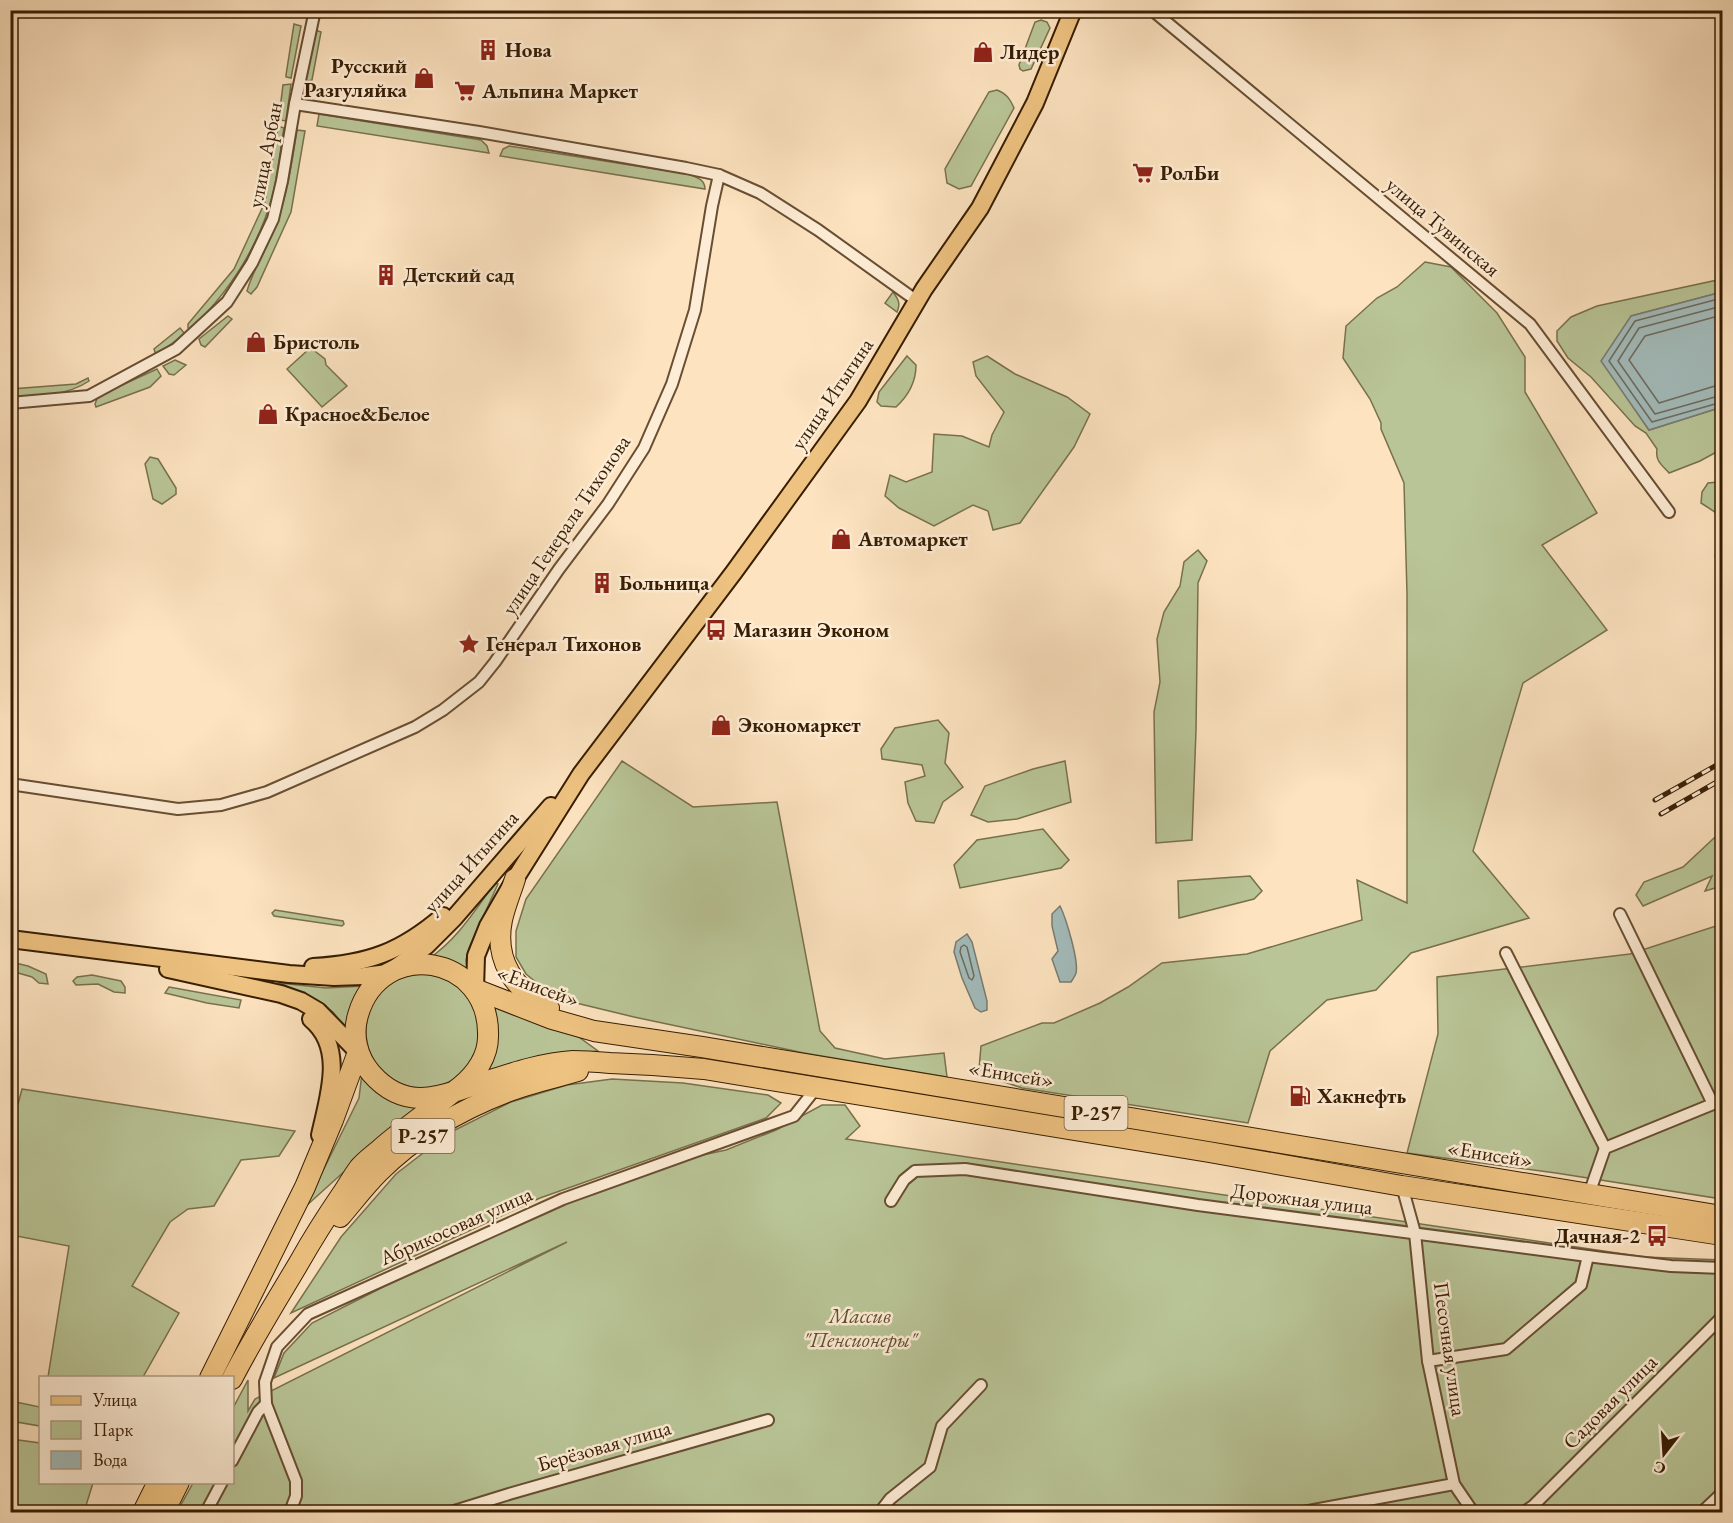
<svg xmlns="http://www.w3.org/2000/svg" width="1733" height="1523" viewBox="0 0 1733 1523" font-family="'EB Garamond',serif">
<rect width="100%" height="100%" fill="#fde3c0"/>
<filter id="stains"><feTurbulence type="fractalNoise" baseFrequency=".00333" numOctaves="4"/><feColorMatrix values="0 0 0 0 .2 0 0 0 0 .09 0 0 0 0 .02 0 0 0 .5 -.17"/></filter>
<radialGradient id="worn" r=".72"><stop offset=".6" stop-color="#630" stop-opacity="0"/><stop offset="1" stop-color="#630" stop-opacity=".3"/></radialGradient>
<g fill="#b9c597" stroke="#78714c" stroke-width="1.5">
<path d="M1041,20l6,2 3,6 -19,41 -8,2 -3,-2 -1,-4 16,-43z"/>
<path d="M294,24l7,2 -10,52 -5,-1v-2z"/>
<path d="M315,30l6,2 -9,48 -3,1 -4,-1z"/>
<path d="M291,84l-5,37 -6,-1 -1,-3 4,-32z"/>
<path d="M997,90c10,4 13,9 17,18l-43,78 -12,3 -12,-6 -2,-14 44,-77z"/>
<path d="M319,114l162,26 6,6 2,7 -172,-27z"/>
<path d="M281,127l3,1c-4,23 -6,47 -12,69 -14,51 -44,96 -82,133l-2,-2v-4l46,-55 31,-67 13,-74z"/>
<path d="M297,130l8,1 -14,81 -34,75 -6,7 -4,-3c7,-25 22,-45 30,-69 11,-30 15,-62 20,-92z"/>
<path d="M509,146l179,28c8,3 17,5 17,15l-205,-33 3,-7z"/>
<path d="M1425,262l26,5 46,46 28,44v35l72,121 -55,32 65,85 -84,53 -50,168 56,67 -118,35 -35,37 -49,10 -57,51 -22,72 -226,-35 -26,-9 -17,-10 2,-23 61,-23h12l46,-20 28,-16 34,-24 85,-9 115,-34 -5,-40 50,23v-309l-3,-111 -23,-54v-6l-11,-24 -27,-41 3,-32 31,-28 20,-11z"/>
<path d="M1722,279v13l-91,24 -5,80 23,34 73,-23v42l-22,12 -31,12c-7,-8 -14,-12 -12,-24l-11,-16 -11,-7 -44,-49 -23,-19 -11,-17v-10l14,-14 26,-11z"/>
<path d="M893,292c5,7 8,11 4,20l-12,-9z"/>
<path d="M228,316l4,3 -27,28 -4,-2 -2,-6z"/>
<path d="M180,328l5,6 -29,21 -2,-6z"/>
<path d="M312,349l13,10 1,6 21,21 -25,21 -35,-38 21,-19z"/>
<path d="M907,356l9,9c0,17 -8,31 -20,42l-15,-1 -4,-4 2,-10z"/>
<path d="M987,356l28,18 52,23 23,17 -16,33 -54,76 -27,7 -5,-19 -15,-6 -39,21 -35,-18 -14,-12 5,-21 16,7 26,-10 2,-38 28,2 27,11 3,-12 12,-23 -28,-36 -3,-14z"/>
<path d="M175,360l11,5 -12,10 -5,-1 -6,-8z"/>
<path d="M157,369l4,7 -11,11 -54,20 -1,-3 3,-8z"/>
<path d="M88,378l1,3c-22,15 -52,15 -78,15v-7l65,-5z"/>
<path d="M150,457l8,2 18,29v6l-14,10 -9,-5 -7,-31 -1,-4z"/>
<path d="M1718,482l4,3v34l-4,-5 -17,-11 1,-11 6,-9z"/>
<path d="M1722,541v29l-7,-14 3,-10z"/>
<path d="M1198,550l9,11 -9,22 -2,147 -4,110 -36,3 -2,-131 6,-30 -3,-43 7,-27 16,-26 4,-24z"/>
<path d="M938,720l11,13 -4,30 18,24 -20,15 -9,21 -18,-2 -8,-18 -3,-21 20,-6 -3,-11 -40,-6 -1,-10 14,-21z"/>
<path d="M622,761l71,46 84,-5 43,229 15,17 50,11 59,-6 3,24 -143,-24 -170,-36 -62,-15 -29,-14 -17,-14 -10,-17v-26l10,-32z"/>
<path d="M1065,761l6,41 -54,17 -29,3 -17,-7 14,-29 48,-17z"/>
<path d="M1043,829l26,31 -8,8 -101,20 -6,-23 23,-25z"/>
<path d="M1722,833v53l-17,5 7,-15 -69,30 -7,-11 8,-13 39,-15 31,-29z"/>
<path d="M1250,876l12,15 -8,8 -75,19 -1,-37z"/>
<path d="M495,883l3,1 -29,64 -3,12 2,15 -40,-16c28,-18 48,-50 67,-76z"/>
<path d="M275,910l68,11 1,3 -2,2 -68,-10 -2,-3z"/>
<path d="M1722,924v275l-166,-26 -149,-20 31,-119 -1,-57 193,-23z"/>
<path d="M11,962l17,4 18,8 2,10 -9,-1 -7,-6 -21,-6z"/>
<circle cx="423" cy="1031" r="57"/>
<path d="M92,975l29,6 4,6v6l-11,-1 -16,-8 -22,1 -3,-4 4,-4z"/>
<path d="M279,983l47,5 38,-2 -16,47 -15,-21 -17,-12z"/>
<path d="M169,987l72,13 -2,8 -32,-5 -42,-10z"/>
<path d="M491,1004l85,31 22,16 -43,5 -76,23z"/>
<path d="M362,1073l65,32 -37,25 -85,77 54,-109z"/>
<path d="M612,1079l71,4 85,12 13,8 -15,15 -226,80 -249,115 50,-76 55,-63 53,-41 62,-31 56,-17z"/>
<path d="M22,1089l273,42 -16,25 -38,4 -27,46 -26,3 -18,13 -38,64 47,27 -36,64h-95l21,-131 -58,-11v-124l7,-7z"/>
<path d="M822,1105h23l15,21 -14,13 798,118 78,3v252h-1545l16,-29 39,-1 1,-74 15,-28v31l7,-12 312,-157 -293,136 10,-25 28,-30 73,-37 177,-81 136,-49 28,-6 50,-20z"/>
<path d="M11,1401l29,6v19l-29,-5z"/>
<path d="M11,1439l29,4v39l53,1 -9,29h-73z"/>
</g>
<g fill="#a3bcbc" stroke="#787c72" stroke-width="1.5">
<path d="M1722,292v115l-73,23 -48,-69 30,-45z"/>
<path d="M1060,906c6,12 19,55 16,67 -1,3 -3,6 -5,9h-11l-8,-23 6,-8 -6,-25v-12z"/>
<path d="M967,934l5,8 15,59v9l-6,2 -6,-4 -13,-30 -8,-26 2,-10z"/>
</g>
<g fill="none" stroke-linecap="round" stroke-linejoin="round">
<g stroke="#6d6c5f" stroke-width="1.5">
<path d="M1722,298l-87,23 -26,40 43,61 70,-20"/>
<path d="M1722,306l-83,22 -21,33 37,53 67,-19"/>
<path d="M1722,315l-77,21 -16,24 30,43 56,-17 7,-1"/>
<path d="M964,945l3,2 7,29 -2,4 -3,-2 -9,-26 1,-5z"/>
</g>
<defs>
<g id="street">
<path d="M1152,10l378,314 139,188"/>
<path d="M295,104l184,28 207,36 33,7 41,18 58,37 99,71"/>
<path d="M10,403l79,-7 87,-47 51,-47 25,-39 21,-44 9,-38 13,-77 20,-94"/>
<path d="M10,784l168,25 43,-4 46,-13 148,-65 28,-17 36,-28 16,-20 64,-93 49,-65 36,-56 28,-64 23,-74 17,-104 7,-31"/>
<path d="M1620,914l93,190"/>
<path d="M1506,953l99,195"/>
<path d="M1402,1186l13,47 13,128 26,123 19,28"/>
<path d="M1589,1194l16,-46 108,-44 9,-6"/>
<path d="M891,1201l13,-21 11,-9 50,-2 233,36 405,53 68,8 51,2"/>
<path d="M1428,1361l78,-12 75,-64 7,-29"/>
<path d="M232,1461l26,-49 8,-8"/>
<path d="M206,1512l16,-30"/>
<path d="M290,1512l6,-16v-15l-30,-77 -1,-22 12,-35 31,-33 255,-115 231,-83 23,-29"/>
<path d="M451,1512l58,-18 259,-74"/>
<path d="M880,1512l10,-13 40,-32 12,-41 39,-41"/>
<path d="M1303,1512l151,-28"/>
<path d="M1524,1512l9,-6 189,-189"/>
<path d="M1702,1512l20,-19"/>
</g>
<g id="primary">
<path d="M10,939l279,35 45,3 30,-1 24,-3 38,-27 28,-28 97,-112"/>
<path d="M313,967c55,-3 88,-15 130,-51"/>
<path d="M168,969l113,25 20,7 17,10 40,41"/>
<path d="M475,989l1,-33 12,-30 27,-47 66,-105 153,-202 124,-171 66,-112 56,-81 55,-105 38,-93"/>
<path d="M311,1019c35,29 17,79 9,116"/>
</g>
<g id="highway">
<path d="M515,879c-4,13 -10,27 -13,41 -8,40 12,70 47,88"/>
<path d="M475,989l77,30 42,12 108,16 1020,169"/>
<path d="M340,1217c13,-15 25,-31 39,-45 36,-36 81,-62 128,-80 23,-9 47,-14 71,-21"/>
<path d="M210,1378l95,-191 28,-67 25,-68"/>
<path d="M232,1379c21,-41 45,-79 68,-118 13,-23 27,-45 42,-67 6,-9 11,-18 17,-26 6,-7 13,-12 20,-18 26,-23 55,-42 82,-64 15,-12 27,-30 27,-49 3,-83 -107,-101 -130,-22 -6,20 -1,42 13,58 13,15 30,25 50,25 18,0 34,-7 51,-12 32,-10 67,-23 101,-25 12,0 25,1 37,2 32,1 63,3 94,6l505,83 193,34 320,49"/>
<path d="M143,1512l15,-30"/>
<path d="M164,1512l15,-30"/>
</g>
</defs>
<use href="#street" stroke="#684e32" stroke-width="14"/>
<use href="#primary" stroke="#371d02" stroke-width="20"/>
<use href="#highway" stroke="#371d02" stroke-width="22"/>
<use href="#street" stroke="#feedd6" stroke-width="10"/>
<use href="#primary" stroke="#eec280" stroke-width="16"/>
<use href="#highway" stroke="#eec280" stroke-width="20"/>
<defs>
<g id="rail">
<path d="M1655,800l67,-38"/>
<path d="M1661,814l61,-35"/>
</g>
</defs>
<use href="#rail" stroke="#371d02" stroke-width="5"/>
<use href="#rail" stroke="#feedd6" stroke-width="3" stroke-dasharray="9" stroke-linecap="butt"/>
</g>
<defs>
<symbol id="building-bare" viewBox="-9 -9 18 18"><path d="M-4-6H4V6H1V3H-1V6H-4ZM-2.5-4.3h1.7v1.8h-1.7ZM.8-4.3h1.7v1.8H.8ZM-2.5-1h1.7V.8h-1.7ZM.8-1h1.7V.8H.8Z" fill="#8f2418" stroke="#feedd6" stroke-width="2.5" paint-order="stroke"/></symbol>
<symbol id="shop-bare" viewBox="-9 -9 18 18"><path d="M-5-2.5h2.3a2.7 3.5 0 0 1 5.4 0H5L5.5 6h-11ZM-1.5-2.5h3a1.5 2.3 0 0 0-3 0Z" fill="#8f2418" stroke="#feedd6" stroke-width="2.5" paint-order="stroke"/></symbol>
<symbol id="supermarket-bare" viewBox="-9 -9 18 18"><path d="M-6-5.5h2.5l.6 2H6L4.5 2H-2.5L-4.4-4H-6ZM-1.5 3.2a1.3 1.3 0 1 0 .1 0ZM3 3.2a1.3 1.3 0 1 0 .1 0Z" fill="#8f2418" stroke="#feedd6" stroke-width="2.5" paint-order="stroke"/></symbol>
<symbol id="bus-bare" viewBox="-9 -9 18 18"><path d="M-5-6H5V4H4V6H2V4H-2V6H-4V4H-5ZM-3.5-4V0h7V-4ZM-3.5 1.2v1.5H-2V1.2ZM2 1.2v1.5H3.5V1.2Z" fill="#8f2418" stroke="#feedd6" stroke-width="2.5" paint-order="stroke"/></symbol>
<symbol id="sight-bare" viewBox="-9 -9 18 18"><path d="M0-6L1.8-2.2L6-1.7L2.9 1.2L3.7 5.4L0 3.3L-3.7 5.4L-2.9 1.2L-6-1.7L-1.8-2.2Z" fill="#8f2418" stroke="#feedd6" stroke-width="2.5" paint-order="stroke"/></symbol>
<symbol id="fuel-bare" viewBox="-9 -9 18 18"><path d="M-5.5-6h7V0h2V4h1.3V-2.5L3-4.5l.8-.8L6-3V5H2.5V1h-1V6h-7ZM-4.2-4.7v3.2H.2V-4.7Z" fill="#8f2418" stroke="#feedd6" stroke-width="2.5" paint-order="stroke"/></symbol>
</defs>
<g fill-rule="evenodd">
<use href="#building-bare" x="473" y="35" width="30" height="30"/>
<use href="#shop-bare" x="968" y="37" width="30" height="30"/>
<use href="#shop-bare" x="409" y="63" width="30" height="30"/>
<use href="#supermarket-bare" x="450" y="76" width="30" height="30"/>
<use href="#supermarket-bare" x="1128" y="158" width="30" height="30"/>
<use href="#building-bare" x="371" y="260" width="30" height="30"/>
<use href="#shop-bare" x="241" y="327" width="30" height="30"/>
<use href="#shop-bare" x="253" y="399" width="30" height="30"/>
<use href="#shop-bare" x="826" y="524" width="30" height="30"/>
<use href="#building-bare" x="587" y="568" width="30" height="30"/>
<use href="#bus-bare" x="701" y="615" width="30" height="30"/>
<use href="#sight-bare" x="454" y="629" width="30" height="30"/>
<use href="#shop-bare" x="706" y="710" width="30" height="30"/>
<use href="#fuel-bare" x="1285" y="1081" width="30" height="30"/>
<use href="#bus-bare" x="1642" y="1221" width="30" height="30"/>
</g>
<g text-anchor="middle" stroke-width="5" stroke-linejoin="round" paint-order="stroke">
<g fill="#feedd6" stroke="#735b42" stroke-width="1.5">
<rect x="1064.5" y="1096" width="63" height="34" rx="4.5"/>
<rect x="391.5" y="1119" width="63" height="34" rx="4.5"/>
</g>
<g font-size="20" font-weight="bold" fill="#371d02">
<text x="1096" y="1120">Р-257</text>
<text x="423" y="1143">Р-257</text>
</g>
<g font-size="21" font-weight="bold" fill="#371d02" stroke="#feedd6" text-anchor="start">
<text x="505" y="57">Нова</text>
<text x="1000" y="59">Лидер</text>
<text x="407" y="73" text-anchor="end">Русский<tspan x="407" dy="24">Разгуляйка</tspan></text>
<text x="482" y="98">Альпина Маркет</text>
<text x="1160" y="180">РолБи</text>
<text x="403" y="282">Детский сад</text>
<text x="273" y="349">Бристоль</text>
<text x="285" y="421">Красное&amp;Белое</text>
<text x="858" y="546">Автомаркет</text>
<text x="619" y="590">Больница</text>
<text x="733" y="637">Магазин Эконом</text>
<text x="486" y="651">Генерал Тихонов</text>
<text x="738" y="732">Экономаркет</text>
<text x="1317" y="1103">Хакнефть</text>
<text x="1640" y="1243" text-anchor="end">Дачная-2</text>
</g>
<g font-size="21" fill="#371d02" stroke="#feedd6">
<text transform="translate(265 155) rotate(-79)" y="7">улица Арбан</text>
<text transform="translate(1443 227) rotate(40)" y="7">улица Тувинская</text>
<text transform="translate(832 394) rotate(-56)" y="7">улица Итыгина</text>
<text transform="translate(566 525) rotate(-56)" y="7">улица Генерала Тихонова</text>
<text transform="translate(471 862) rotate(-48)" y="7">улица Итыгина</text>
<text transform="translate(538 986) rotate(20)" y="7">«Енисей»</text>
<text transform="translate(1011 1074) rotate(9)" y="7">«Енисей»</text>
<text transform="translate(1490 1154) rotate(9)" y="7">«Енисей»</text>
<text transform="translate(1302 1199) rotate(7)" y="7">Дорожная улица</text>
<text transform="translate(456 1226) rotate(-24)" y="7">Абрикосовая улица</text>
<text transform="translate(1450 1349) rotate(82)" y="7">Песочная улица</text>
<text transform="translate(1610 1402) rotate(-45)" y="7">Садовая улица</text>
<text transform="translate(604 1446) rotate(-16)" y="7">Берёзовая улица</text>
</g>
<g font-size="21" font-style="italic" fill="#5e4f2f" stroke="#feedd6">
<text x="860" y="1323">Массив<tspan x="860" dy="24">"Пенсионеры"</tspan></text>
</g>
</g>
<rect width="1733" height="1523" fill="none" stroke="#fde3c0" stroke-width="36"/>
<rect x="12" y="12" width="1709" height="1499" fill="none" stroke="#371d02" stroke-width="3"/>
<rect x="18" y="18" width="1697" height="1487" fill="none" stroke="#371d02" stroke-width="1.5"/>
<rect x="39" y="1376" width="195" height="108" fill="#feedd6" stroke="#ae9a81" stroke-width="1.5"/>
<rect x="51" y="1396" width="30" height="9" fill="#eec280" stroke="#ae9a81" stroke-width="1.5"/>
<text x="93" y="1406" font-size="18" fill="#371d02">Улица</text>
<rect x="51" y="1421" width="30" height="18" fill="#b9c597" stroke="#ae9a81" stroke-width="1.5"/>
<text x="93" y="1436" font-size="18" fill="#371d02">Парк</text>
<rect x="51" y="1451" width="30" height="18" fill="#a3bcbc" stroke="#ae9a81" stroke-width="1.5"/>
<text x="93" y="1466" font-size="18" fill="#371d02">Вода</text>
<g transform="translate(1664 1454) rotate(197)" stroke="#feedd6" stroke-width="4.5" paint-order="stroke">
<path d="M0-4.5L10 22L0 15L-10 22Z" fill="#371d02"/>
<text y="-9" font-size="16" font-weight="bold" text-anchor="middle" fill="#371d02">С</text>
</g>
<rect width="100%" height="100%" filter="url(#stains)"/>
<rect width="100%" height="100%" fill="url(#worn)"/>
</svg>
